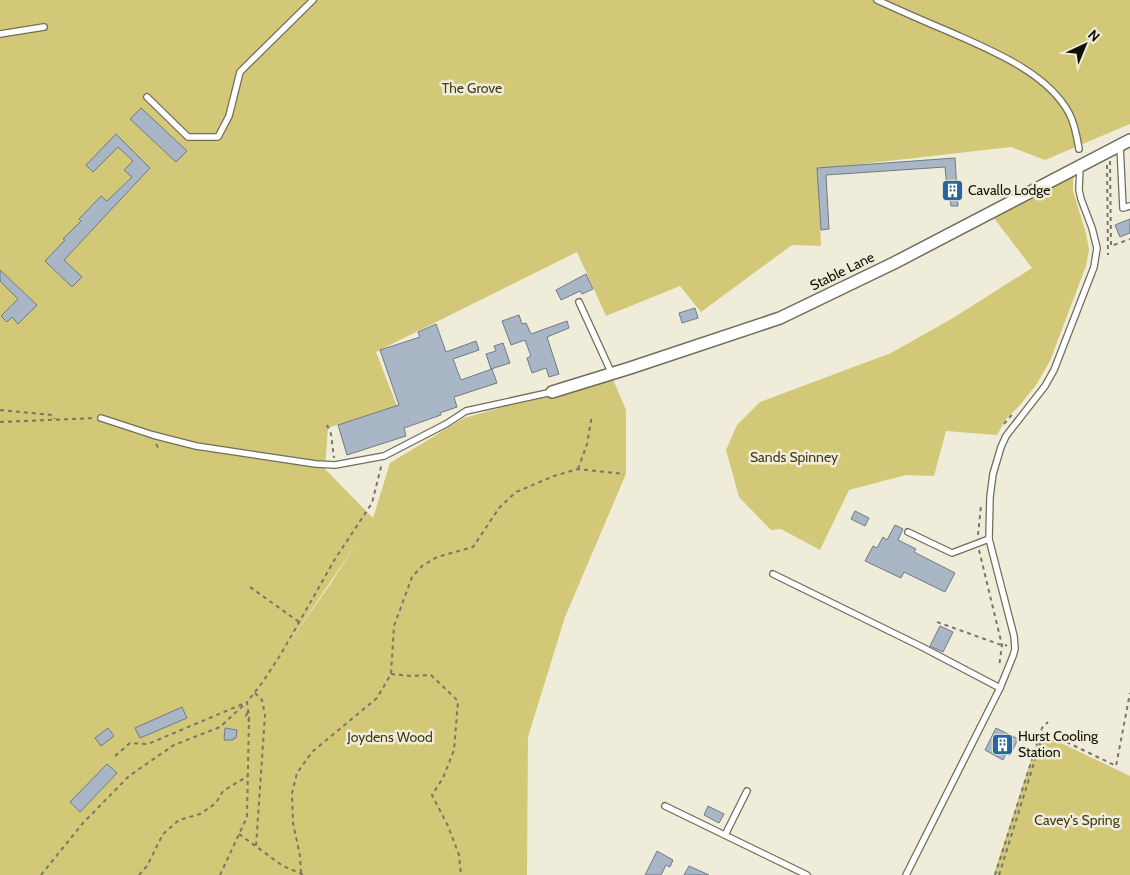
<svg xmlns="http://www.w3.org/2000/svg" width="1130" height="875" viewBox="0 0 1130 875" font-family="Cabin,sans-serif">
<rect width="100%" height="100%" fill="#efedd9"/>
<g fill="#d2c877" fill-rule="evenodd">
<path d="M0,0h1130v124l-85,36 -34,-13 -193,22 3,77 -29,-1 -91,67 -21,-26 -74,30 -29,-64 -201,100 21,54 -69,22 -3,41 48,49 17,-55 74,-45 148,-41 14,33v64l-61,143 -37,120 -1,138h-527zM355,546l-24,37 -48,68z"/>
<path d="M1073,174v17l13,42 3,17 -3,16 -36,95 -14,24 -16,20 -14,14 -9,16 -51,-4 -12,45 -28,-1 -57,15 -29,60 -39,-21 -10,1 -32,-33 -13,-47 11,-25 23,-23 131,-49 62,-35 79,-50 -39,-51z"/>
<path d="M1040,733l90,43v99h-130l-6,-2z"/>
</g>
<g fill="#a9b6c5" stroke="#6e7a88">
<path d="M141,108l46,43 -11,11 -46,-43z"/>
<path d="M116,134l34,34 -86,92 18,17 -10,10 -27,-26 20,-21 -2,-1 18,-18 -2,-2 22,-23 6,5 25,-24 -8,-7 9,-9 -15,-14 -25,25 -7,-7z"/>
<path d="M955,158l3,48h-7l-1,-7h-2l-3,-32 -119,8 3,54 -8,1 -4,-62z"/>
<path d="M1130,219v14l-10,4 -5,-12z"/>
<path d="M0,270l37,35 -19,19 -6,-7 -5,5 -6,-6 17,-17 -18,-18z"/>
<path d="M586,274l7,15 -11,5 -2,-3 -19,9 -5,-10z"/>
<path d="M695,308l3,10 -16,5 -3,-10z"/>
<path d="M519,315l3,9 4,-1 5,11 36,-13 2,7 -22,9 12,37 -10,3 -3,-9 -14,5 -5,-15 4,-2 -6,-16 -14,5 -9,-24z"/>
<path d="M436,324l10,28 30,-11 3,9 -26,9 8,21 31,-11 5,14 -43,14 3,10 -17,6 1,2 -37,13 2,8 -59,19 -9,-30 61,-20 -19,-55 40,-13 -2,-5z"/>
<path d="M503,343l7,20 -19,6 -5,-15 10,-3 -2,-5z"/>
<path d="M855,511l14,7 -4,8 -14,-7z"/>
<path d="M895,525l8,4 -5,11 18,9 -2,3 41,21 -10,19 -41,-20 -3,6 -36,-17 8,-15 4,2 6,-11 4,3z"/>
<path d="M940,626l13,6 -10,20 -13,-6z"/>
<path d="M182,707l5,11 -47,20 -5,-10z"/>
<path d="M108,728l6,8 -13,10 -6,-8z"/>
<path d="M225,728l12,2 -1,8h-2l-1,2h-9z"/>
<path d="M996,728l22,11 -8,16 -4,-1 -3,6 -18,-10z"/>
<path d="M107,764l10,9 -37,39 -10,-10z"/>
<path d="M708,806l16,8 -5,9 -15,-8z"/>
<path d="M657,851l16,9 -3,7 -4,-2 -5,10h-16z"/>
<path d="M689,866l20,9h-25z"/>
</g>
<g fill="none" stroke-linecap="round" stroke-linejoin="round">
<defs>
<g id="lane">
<path d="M877,0c24,11 49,22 73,32 40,18 97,40 119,81 6,11 8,24 10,36"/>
<path d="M0,34l44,-7"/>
<path d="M147,97l41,40h30l11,-21 11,-44 73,-72"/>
<path d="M1120,145l3,63 7,-2"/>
<path d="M579,302l33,72"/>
<path d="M101,418l52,17 43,11 120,18 19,1 49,-9 62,-32 20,-13 86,-19"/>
<path d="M908,532l44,21 37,-14"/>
<path d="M773,574l149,73 78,41"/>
<path d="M665,806l142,69"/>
<path d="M725,835l22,-44"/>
<path d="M906,875l94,-187 13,-32 2,-7 -1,-13 -25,-97 1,-42 3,-23 8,-27 5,-11 39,-50 9,-16 40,-103 3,-19 -5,-20 -11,-29 -2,-9 1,-23"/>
</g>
<path id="street" d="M552,392l78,-24 150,-50 114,-55 236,-123"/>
</defs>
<use href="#lane" stroke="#6f6d5b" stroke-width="8"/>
<use href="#street" stroke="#6f6d5b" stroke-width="14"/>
<g stroke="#787669" stroke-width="2" stroke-dasharray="4 4" stroke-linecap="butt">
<path d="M1110,161l1,85 19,-7"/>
<path d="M1107,165l1,90"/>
<path d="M0,410l52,5 3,4"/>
<path d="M0,422l95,-4"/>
<path d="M1004,424l10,-12"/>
<path d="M327,425l4,9 3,24"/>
<path d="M156,444l3,5"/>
<path d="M578,469l9,-25 5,-29"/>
<path d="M978,535l3,-30"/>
<path d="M979,550l23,95 -3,22"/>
<path d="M250,587l49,35"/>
<path d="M937,622l67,24 3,-1"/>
<path d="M391,674l20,2 20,-1 27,26 -4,49 -11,28 -11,17 16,31 11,29 2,20"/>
<path d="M255,693l7,7 3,15 -9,131"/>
<path d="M248,711l-1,4 2,6 -3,-5z"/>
<path d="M115,756l15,-13 18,1 97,-41"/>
<path d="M239,834l44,32 21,9"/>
<path d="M301,873l-1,-17 -7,-33 -1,-30 5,-20 15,-21 65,-54 14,-24 3,-48 18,-49 10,-11 15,-9 36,-10 26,-39 17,-16 38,-16 24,-7 46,5"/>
<path d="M41,875l42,-52 46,-47 45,-31 46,-18 27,-25"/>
<path d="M139,875l8,-9 16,-32 16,-14 21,-6 16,-11 7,-12 25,-15"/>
<path d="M220,875l27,-58 2,-101 -2,-14 15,-19 19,-29 54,-95 37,-56 10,-40"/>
<path d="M995,875l47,-147 6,-6"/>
<path d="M999,875l45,-144 72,35 14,-73"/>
</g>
<use href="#lane" stroke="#fff" stroke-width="5.5"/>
<use href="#street" stroke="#fff" stroke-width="11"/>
</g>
<defs>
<symbol id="building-square" viewBox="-11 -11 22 22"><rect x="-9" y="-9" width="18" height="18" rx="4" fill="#2b659d" stroke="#efedd9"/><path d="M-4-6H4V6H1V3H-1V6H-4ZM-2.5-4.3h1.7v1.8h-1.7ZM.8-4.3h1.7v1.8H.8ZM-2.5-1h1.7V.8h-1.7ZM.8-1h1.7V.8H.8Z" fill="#fff"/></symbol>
</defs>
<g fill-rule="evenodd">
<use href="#building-square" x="940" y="178" width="25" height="25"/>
<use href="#building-square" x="990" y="732" width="25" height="25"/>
</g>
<g text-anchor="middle" stroke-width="5" stroke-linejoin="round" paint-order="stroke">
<g font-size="14" fill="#413c15" stroke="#efedd9">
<text x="472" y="93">The Grove</text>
<text x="794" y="462">Sands Spinney</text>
<text x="390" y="742">Joydens Wood</text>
<text x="1077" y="825">Cavey's Spring</text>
</g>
<g font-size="14" fill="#111009" stroke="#efedd9" text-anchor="start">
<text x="968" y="195">Cavallo Lodge</text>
<text x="1018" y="741">Hurst Cooling<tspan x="1018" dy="16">Station</tspan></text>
</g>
<g font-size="14" fill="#111009" stroke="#efedd9">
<text transform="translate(842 271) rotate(-26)" y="5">Stable Lane</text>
</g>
</g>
<g transform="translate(1085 45) rotate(44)" stroke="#efedd9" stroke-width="4" paint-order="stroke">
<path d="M0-4L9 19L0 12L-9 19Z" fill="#111009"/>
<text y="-8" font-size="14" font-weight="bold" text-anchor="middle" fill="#111009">N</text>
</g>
</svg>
